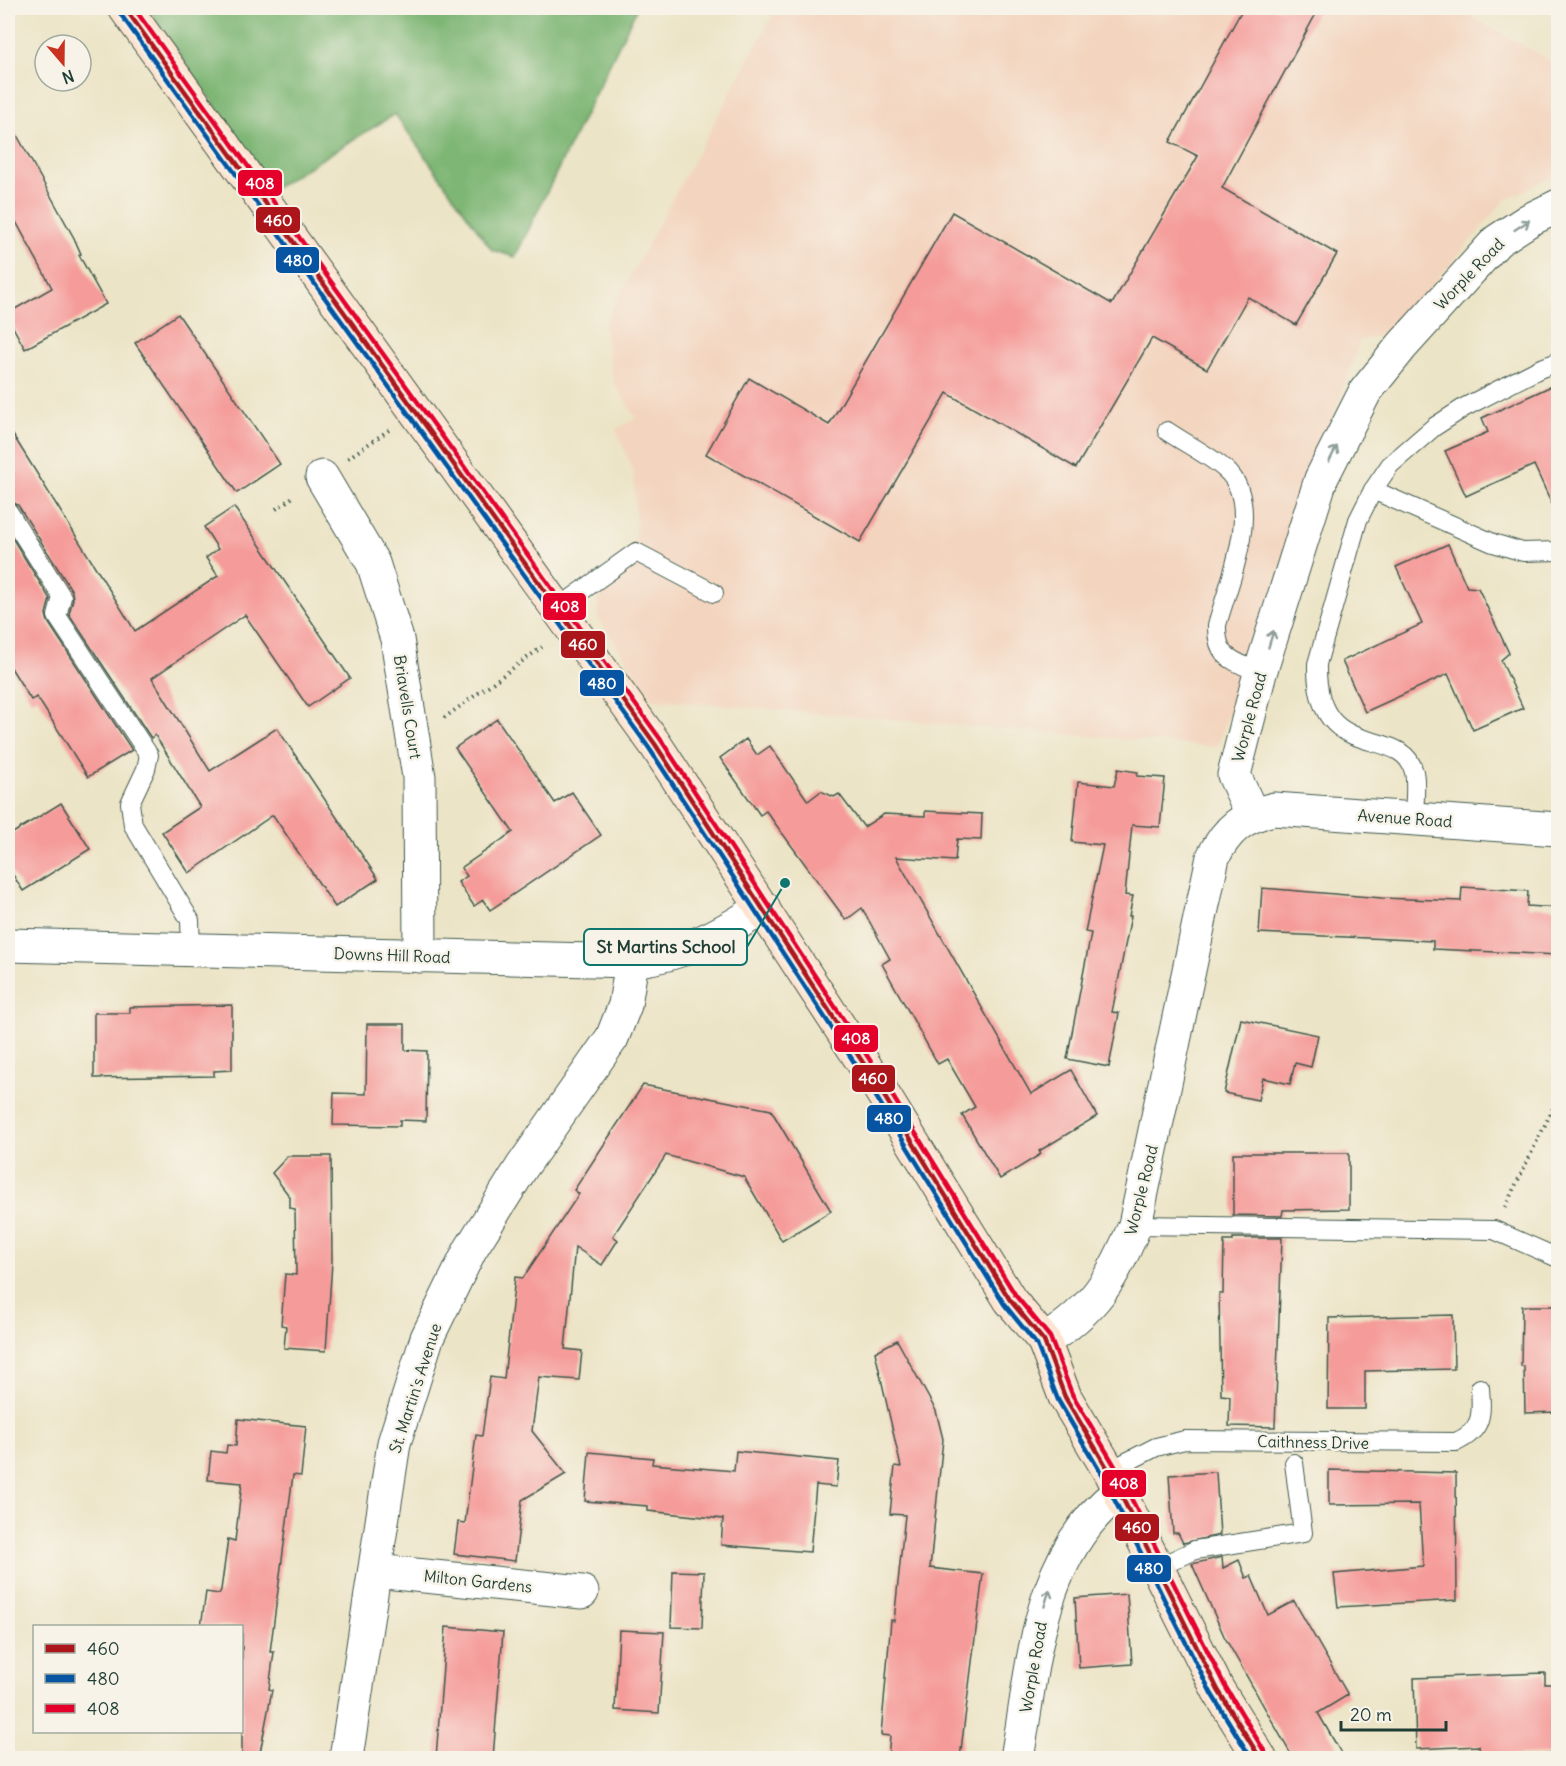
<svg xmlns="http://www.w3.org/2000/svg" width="1566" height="1766" viewBox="0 0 1566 1766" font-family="Delius,sans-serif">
<rect width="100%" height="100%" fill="#f7f3e8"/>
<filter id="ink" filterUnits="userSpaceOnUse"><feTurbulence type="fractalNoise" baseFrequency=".0167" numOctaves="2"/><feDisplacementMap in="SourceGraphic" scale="12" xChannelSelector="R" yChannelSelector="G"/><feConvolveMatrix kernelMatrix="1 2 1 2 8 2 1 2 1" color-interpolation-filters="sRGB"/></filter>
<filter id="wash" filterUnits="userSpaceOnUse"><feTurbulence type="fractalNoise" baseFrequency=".008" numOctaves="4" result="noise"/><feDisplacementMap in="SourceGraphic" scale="24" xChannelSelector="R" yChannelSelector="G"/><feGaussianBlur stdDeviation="1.35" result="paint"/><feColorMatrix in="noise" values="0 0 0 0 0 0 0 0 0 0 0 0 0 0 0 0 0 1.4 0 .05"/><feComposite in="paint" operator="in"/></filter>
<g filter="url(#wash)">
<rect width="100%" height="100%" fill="#ece4c6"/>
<path fill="#f3d4be" d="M777,8h679l102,57v109l-53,26 -112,131 -33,10 -143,406 -564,-48 -55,-81v-20l38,-57 -2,-68 -18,-44 20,-11 -22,-36 -10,-58z"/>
<path fill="#7eb674" stroke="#4e7a54" stroke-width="1.5" d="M147,8h490l-122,249 -23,-7 -97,-136 -122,75z"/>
<g id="blocks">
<g fill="#f59b9a">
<path d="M1243,8h76l-97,180 115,66 -41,71 -48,-28 -41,72 -55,-31 -76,130 -129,-75 -87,149 -154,-88 43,-76 80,47 123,-213 160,92 86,-148 -28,-14z"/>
<path d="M8,119l66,119 7,16 -2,1 27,49 -81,45 -17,-31v-5l44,-25 -44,-81z"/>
<path d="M178,314l102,150 -43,29 -102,-150z"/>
<path d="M1558,383v134l-24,-52 -68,31 -21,-45 43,-19 -6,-14z"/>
<path d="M8,427l127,204 83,-55 -12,-18 12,-9 -14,-22 30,-20 116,171 -42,29 -63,-92 -93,63 58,93 67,-43 101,151 -43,28 -62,-92 -84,58 -27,-41 38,-25 -45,-72 -4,3 -82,-124 4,-15 -1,-8 -54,-86 -10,-5z"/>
<path d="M8,531l42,68 -4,15 2,8 84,128 -44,27 -51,-80 -6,3 -23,-37z"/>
<path d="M1448,544l19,43 11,1 31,65 -8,7 22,48 -50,22 -25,-56 -83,38 -23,-51 80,-37 -26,-57z"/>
<path d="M497,719l58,84 17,-11 29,43 -111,75 -7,-10 -9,6 -16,-24 9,-6 -6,-8 52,-36 -58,-84z"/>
<path d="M746,739l11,16 13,-9 38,55 13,-10 13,6 5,-3 25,33 20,-13 41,2v-5l57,3 -1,26 -24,-1 -2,22 -59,-4 135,237 40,-24 26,46 -58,35 2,3 -41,25 -38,-64 13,-8 -28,-48 -9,5 -56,-100 8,-5 -28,-51 -16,12 -80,-109 -6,4 -40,-57z"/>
<path d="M1118,769l20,3 -1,4 28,2 -5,49 -28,-2 -7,70 8,1 -4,20h2l-19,96 7,1 -10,54 -42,-8 24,-126 -6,-1 18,-87 -31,-3 6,-60 36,4z"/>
<path d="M61,803l29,46 -67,42 -15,-24v-31z"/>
<path d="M1462,887l66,4 -1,15 31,2v47l-125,-6v-8l-174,-8 3,-45 120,10 79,3z"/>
<path d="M232,1005v65l-18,1v5l-120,2v-65h36v-6z"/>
<path d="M1241,1019l77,16 -7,32 -16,-4 -5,21 -27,-6 -5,22 -34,-7z"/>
<path d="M367,1024h38v26l22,1 -1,70 -26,-1v6l-67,-1 1,-32 32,1z"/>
<path d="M643,1085l128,25 60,101 -49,30 -38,-64 -78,-22 -53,81 5,4 -16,25 -27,-18 -10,102 17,2 -3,29 -40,-3 -7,54 34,43 -44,26 -7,61 -61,-7 4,-32 7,1 11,-88 6,1 8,-59 14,2 11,-102 8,1 56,-84 -5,-4z"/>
<path d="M1233,1153h116v56l-66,1 -1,6 -49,-1z"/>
<path d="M288,1156h43l1,106 -6,89 -42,-3 2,-22 -5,-1 4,-51 11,1 -1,-66 -5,-1v-11l-18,-24z"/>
<path d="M1233,1238h49l-7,189 -46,-1 1,-30 -9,-1 -2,-101h4l1,-53h9z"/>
<path d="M1522,1306h36v106l-33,1 -1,-47h-3z"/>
<path d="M1453,1315l1,54 -89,2v38h-37l1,-91z"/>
<path d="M897,1340l39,71 7,28 -13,129 53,6 -23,184h-72l2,-22 -9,-1 10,-115 3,1 11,-106 -15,-1 5,-48 6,1 -26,-115z"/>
<path d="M238,1419l68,7 -5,50 -8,-1 -23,177h4l-5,37 3,1 -13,68h-17v-132h-41l5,-34 13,2 2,-4 7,-51 7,2 7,-58 -34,-3 3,-29 15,2 1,-8 9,1z"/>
<path d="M736,1451l103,10 -3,26 -20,-2 -6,67 -89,-7 2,-26 -75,-8v-5l-63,-5 4,-49 64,6 -1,6 82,7z"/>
<path d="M1329,1470l127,3 1,127 -119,7 -4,-33 89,-8 -4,-62 -90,1z"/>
<path d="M1216,1472l4,63 -37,8 -5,-10h-5l-4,-58z"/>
<path d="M1222,1557l1,11 16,-8 7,18 5,-2 17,39 26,-14 54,94 -30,18 26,45h-51l-69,-122 -32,-72z"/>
<path d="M673,1571l31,1 -2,56 -31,-1z"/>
<path d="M1127,1594l5,70 -53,4 -4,-70z"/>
<path d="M446,1627l57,5 -10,126h-57z"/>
<path d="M619,1630l45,2 -5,81 -44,-3z"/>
<path d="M1545,1673v11h13v70l-78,3 -1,-11 -63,3 -2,-71z"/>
</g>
</g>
</g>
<g filter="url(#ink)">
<use href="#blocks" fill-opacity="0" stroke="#3e564a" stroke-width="1.5"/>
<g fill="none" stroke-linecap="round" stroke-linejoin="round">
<defs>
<g id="service">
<path d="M1167,431c19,13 42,24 59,39 38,34 2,114 -9,155 -1,34 16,35 43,48"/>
<path d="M1373,490l120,53 30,9 35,-1"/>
<path d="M8,511l54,86 -5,19 92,139 -3,14 -16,34 3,22 57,95 1,29"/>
<path d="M558,608l78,-56 78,41"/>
<path d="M1414,819c0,-15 3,-33 0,-47 -12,-50 -99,-5 -97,-108l41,-144 15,-30 17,-25 44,-38 31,-20 74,-38 19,-7"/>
<path d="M1135,1225l359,5 64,28"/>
<path d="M1109,1471l47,-24 29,-7 271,2c27,-12 26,-28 24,-54"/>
<path d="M1157,1568l38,-18 108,-17 -9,-70"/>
</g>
<g id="minor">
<path d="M322,477l51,86 24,76 22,138 1,179"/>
<path d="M1252,814l-18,-39 26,-102 61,-194 44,-87 37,-46 95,-105 32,-21 29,-14"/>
<path d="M8,945l624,16c53,-7 88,-25 131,-54"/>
<path d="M1044,1341c50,-31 69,-62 91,-116l78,-368c14,-28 30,-41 61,-48l284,20"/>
<path d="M375,1571l207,21"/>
<path d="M346,1758l48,-315 33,-105 43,-88 52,-83 90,-129 13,-33 7,-44"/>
<path d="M1017,1758c17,-94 20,-203 102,-266"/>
</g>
<path id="secondary" d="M125,8l530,736 218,334 137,222 34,41 21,56 44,74 109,219 42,68"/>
</defs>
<use href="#service" stroke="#3e564a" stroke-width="20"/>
<use href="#minor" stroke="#3e564a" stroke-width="35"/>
<use href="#secondary" stroke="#3e564a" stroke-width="35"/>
<g stroke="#3e564a" stroke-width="4" stroke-dasharray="1.5 4.5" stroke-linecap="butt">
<path d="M348,458l41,-28"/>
<path d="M276,509l17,-12"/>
<path d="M444,718l98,-71"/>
<path d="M1505,1207l53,-109"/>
</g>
<use href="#service" stroke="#fff" stroke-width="18"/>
<use href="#minor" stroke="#fff" stroke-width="33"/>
<use href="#secondary" stroke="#fde4d0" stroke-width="33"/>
<defs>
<path id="bus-1" d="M125,8l530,736 218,334 137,222 34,41 21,56 44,74 109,219 42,68"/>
<path id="bus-2" d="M119,12l530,736 218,334 137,222 33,41 21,55 44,75 109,218 40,65"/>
<path id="bus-3" d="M134,8l527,732 218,334 137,222 34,41 22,57 44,74 109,218 41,68"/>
</defs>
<use href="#bus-1" stroke="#f7f3e8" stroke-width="9"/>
<use href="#bus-2" stroke="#f7f3e8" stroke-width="9"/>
<use href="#bus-3" stroke="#f7f3e8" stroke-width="9"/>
<use href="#bus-1" stroke="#ac151a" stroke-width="4.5"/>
<use href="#bus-2" stroke="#0654a2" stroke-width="4.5"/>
<use href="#bus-3" stroke="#e4002b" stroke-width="4.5"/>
</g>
<defs><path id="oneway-shaft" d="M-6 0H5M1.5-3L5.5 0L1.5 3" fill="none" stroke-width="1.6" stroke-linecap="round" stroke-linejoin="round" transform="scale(1.5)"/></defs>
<g stroke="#8f9e9a">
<use href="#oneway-shaft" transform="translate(1522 225) rotate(-33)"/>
<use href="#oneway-shaft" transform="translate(1333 454) rotate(-63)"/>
<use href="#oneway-shaft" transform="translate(1271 639) rotate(-73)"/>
<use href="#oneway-shaft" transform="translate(1047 1598) rotate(-73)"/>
</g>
</g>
<g text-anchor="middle" stroke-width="5" stroke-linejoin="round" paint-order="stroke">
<g font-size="16" fill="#1f3d34" stroke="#f7f3e8">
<text transform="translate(1469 274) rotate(-46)" y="6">Worple Road</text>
<text transform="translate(408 707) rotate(81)" y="6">Briavells Court</text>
<text transform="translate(1249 717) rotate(-75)" y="6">Worple Road</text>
<text transform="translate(1405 818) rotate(4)" y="6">Avenue Road</text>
<text transform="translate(392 955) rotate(2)" y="6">Downs Hill Road</text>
<text transform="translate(1141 1190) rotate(-76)" y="6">Worple Road</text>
<text transform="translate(415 1388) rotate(-72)" y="6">St. Martin's Avenue</text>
<text transform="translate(1313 1442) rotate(1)" y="6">Caithness Drive</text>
<text transform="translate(478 1581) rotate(6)" y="6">Milton Gardens</text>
<text transform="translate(1033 1667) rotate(-80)" y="6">Worple Road</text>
</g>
</g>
<path fill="none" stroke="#0f766e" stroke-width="2" d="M785 883L747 947"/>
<circle fill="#0f766e" stroke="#f7f3e8" stroke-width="2" cx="785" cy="883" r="6"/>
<rect fill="#f7f3e8" stroke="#0f766e" stroke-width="2" x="584" y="929" width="163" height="36" rx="6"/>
<g font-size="18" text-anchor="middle" font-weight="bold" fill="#1f3d34">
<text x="666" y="953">St Martins School</text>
</g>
<g stroke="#f7f3e8" stroke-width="2">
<rect x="237" y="169" width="46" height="28" rx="6" fill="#e4002b"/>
<rect x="255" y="206" width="46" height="28" rx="6" fill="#ac151a"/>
<rect x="275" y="246" width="45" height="28" rx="6" fill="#0654a2"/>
<rect x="542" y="592" width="45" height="29" rx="6" fill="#e4002b"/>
<rect x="560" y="630" width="46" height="29" rx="6" fill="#ac151a"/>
<rect x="579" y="669" width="46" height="28" rx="6" fill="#0654a2"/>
<rect x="833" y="1024" width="46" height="29" rx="6" fill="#e4002b"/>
<rect x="851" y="1064" width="45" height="29" rx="6" fill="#ac151a"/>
<rect x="866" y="1104" width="46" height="29" rx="6" fill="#0654a2"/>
<rect x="1101" y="1469" width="46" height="29" rx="6" fill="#e4002b"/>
<rect x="1114" y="1513" width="46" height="29" rx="6" fill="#ac151a"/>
<rect x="1126" y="1554" width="46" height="29" rx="6" fill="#0654a2"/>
</g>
<g font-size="16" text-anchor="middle" font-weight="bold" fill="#fff">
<text x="260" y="189">408</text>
<text x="278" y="226">460</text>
<text x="298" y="266">480</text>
<text x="565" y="612">408</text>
<text x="583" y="650">460</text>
<text x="602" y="689">480</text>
<text x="856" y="1044">408</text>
<text x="873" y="1084">460</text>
<text x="889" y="1124">480</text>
<text x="1124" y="1489">408</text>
<text x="1137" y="1533">460</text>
<text x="1149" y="1574">480</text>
</g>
<rect width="1566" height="1766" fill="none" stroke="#f7f3e8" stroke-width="30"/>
<rect x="33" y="1625" width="210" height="108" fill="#f7f3e8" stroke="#a1aaa0" stroke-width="1.5"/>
<rect x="45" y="1644" width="30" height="9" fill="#ac151a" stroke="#a1aaa0" stroke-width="1.5"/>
<text x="87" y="1655" font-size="18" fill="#1f3d34">460</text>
<rect x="45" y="1674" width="30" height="9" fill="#0654a2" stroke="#a1aaa0" stroke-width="1.5"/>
<text x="87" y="1685" font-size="18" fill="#1f3d34">480</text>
<rect x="45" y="1704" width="30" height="9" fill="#e4002b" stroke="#a1aaa0" stroke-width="1.5"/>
<text x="87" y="1715" font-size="18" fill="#1f3d34">408</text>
<g transform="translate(63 63) rotate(160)"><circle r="28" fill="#f7f3e8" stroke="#a1aaa0" stroke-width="1.5"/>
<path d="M0-4.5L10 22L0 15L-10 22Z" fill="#c8321e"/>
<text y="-9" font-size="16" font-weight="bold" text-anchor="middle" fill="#1f3d34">N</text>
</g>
<path d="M1341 1721v9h105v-9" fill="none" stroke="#1f3d34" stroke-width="3"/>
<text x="1350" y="1721" font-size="18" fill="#1f3d34" stroke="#f7f3e8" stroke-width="4.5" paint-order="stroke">20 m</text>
</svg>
